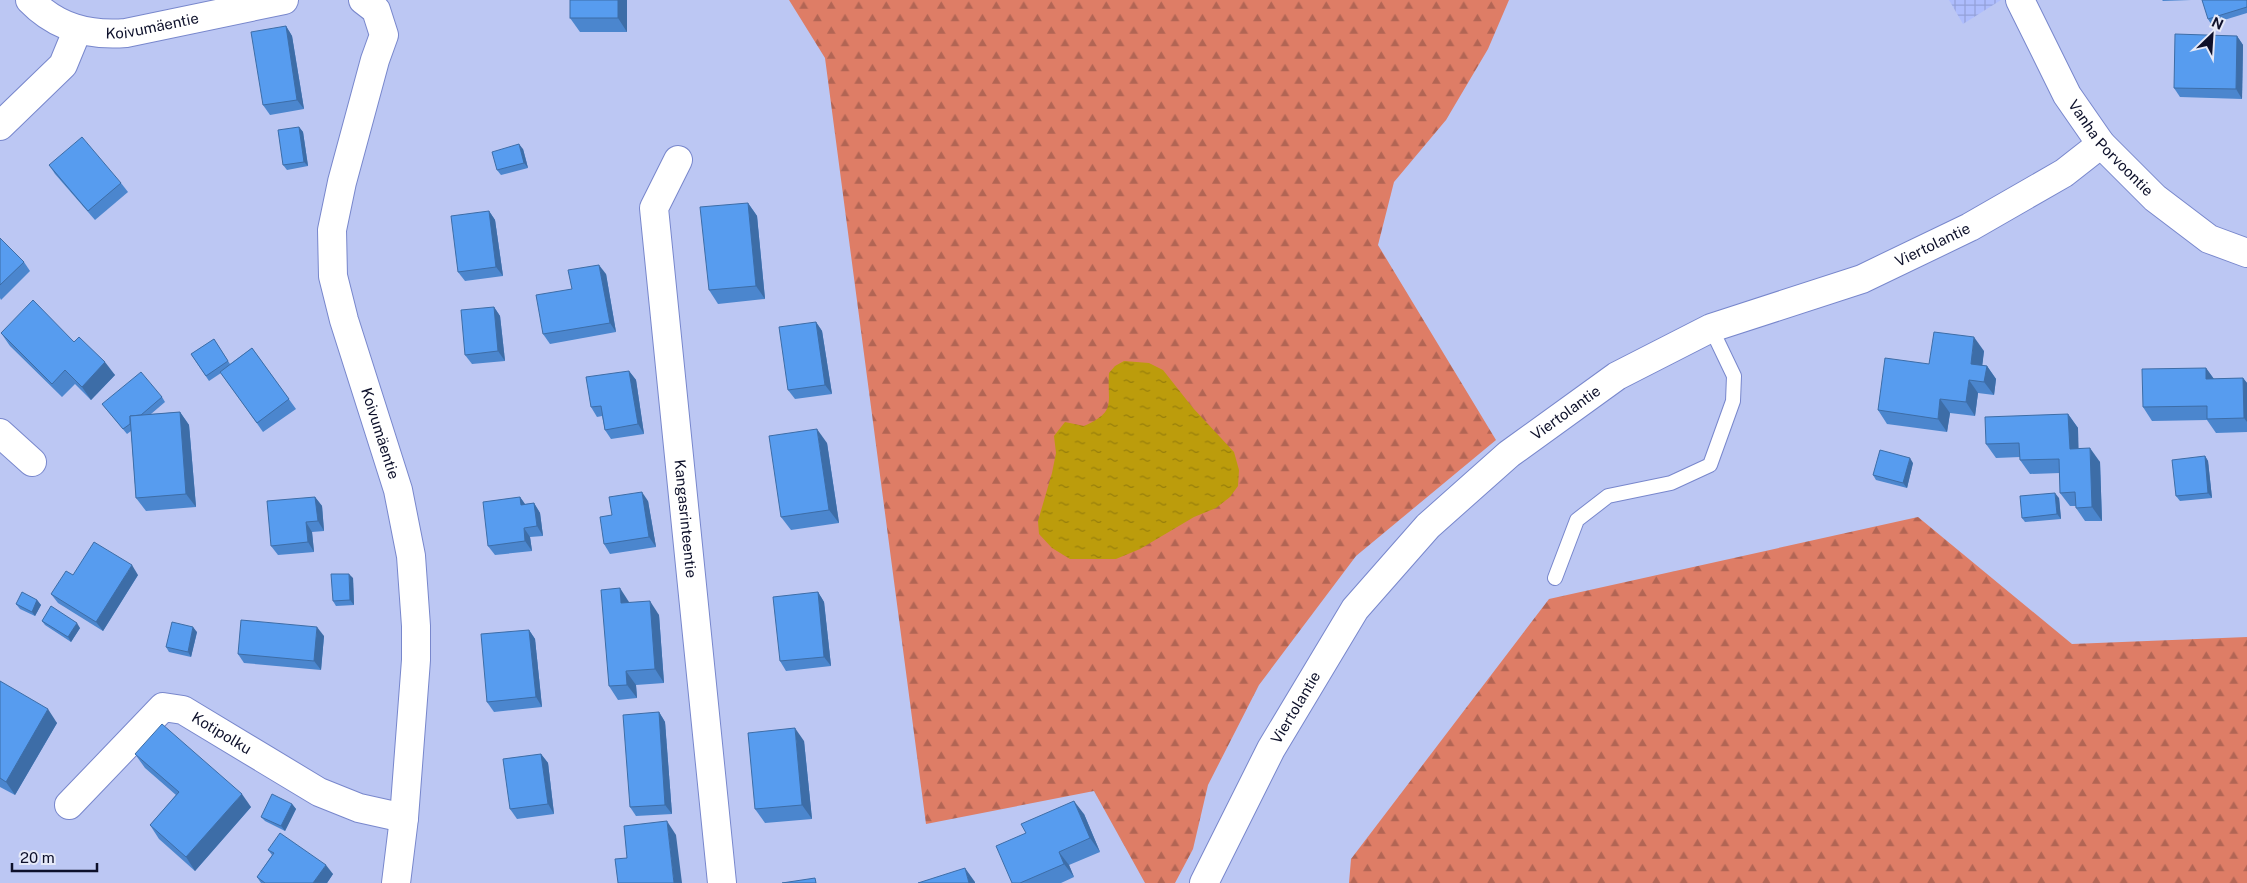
<svg xmlns="http://www.w3.org/2000/svg" width="2247" height="883" viewBox="0 0 2247 883" font-family="'Public Sans',sans-serif">
<defs>
<pattern id="industrial-grid" width="8" height="8" patternUnits="userSpaceOnUse" patternTransform="scale(1.25)"><rect width="8" height="8" fill="#aebdfd"/><path d="M0 4h8M4 0v8" fill="none" stroke="#94a1d9"/></pattern>
<pattern id="forest-firs" width="22" height="20" patternUnits="userSpaceOnUse" patternTransform="scale(1.25)"><rect width="22" height="20" fill="#de7d66"/><path d="M5 1l3.5 6h-7zM16 11l3.5 6h-7z" fill="#b26554"/></pattern>
<pattern id="water-ripples" width="26" height="14" patternUnits="userSpaceOnUse" patternTransform="scale(1.25)"><rect width="26" height="14" fill="#bc9c0c"/><path d="M2 4q2-2 4 0t4 0M15 11q2-2 4 0t4 0" fill="none" stroke="#977e0c"/></pattern>
</defs>
<rect width="100%" height="100%" fill="#bcc7f3"/>
<path fill="url(#industrial-grid)" d="M1949,0h52l-38,24z"/>
<g fill="url(#forest-firs)">
<path d="M789,0h720l-21,49 -42,71 -52,62 -16,63 118,195 -140,116 -97,129 -51,100 -15,64 -18,34h-30l-51,-92 -168,33 -101,-766z"/>
<path d="M1918,517l154,127 175,-7v246h-898l2,-24 198,-260z"/>
</g>
<path fill="url(#water-ripples)" d="M1124,361l25,2 14,7 30,38 41,44 5,18 -1,16 -8,11 -14,11 -22,9 -54,32 -24,10h-46l-18,-11 -13,-14 -1,-13 14,-48 4,-20 -2,-17 11,-14 19,4c33,-15 23,-22 25,-53l6,-7z"/>
<g fill="none" stroke-linecap="round" stroke-linejoin="round">
<defs>
<path id="service" d="M1555,578l22,-58 31,-24 63,-13 39,-18 23,-64 1,-25 -23,-48"/>
<g id="minor">
<path id="s1" d="M30,0c27,28 59,36 96,33l158,-33"/>
<path id="s2" d="M363,0l13,10 8,25 -9,25 -33,122 -10,48 1,46 11,44 54,170 13,66 5,70v34l-12,158 -8,65"/>
<path d="M0,126l63,-61 14,-34"/>
<path id="s3" d="M678,160l-24,48 68,675"/>
<path d="M0,433l32,29"/>
<path id="s4" d="M69,805l94,-98 20,3 136,82 40,16 45,10"/>
<path id="s5" d="M1204,883l67,-134 84,-140 73,-83 81,-72 108,-78 94,-48 151,-49 108,-52 94,-54 37,-29"/>
</g>
<g id="secondary">
<path id="s6" d="M2020,0l47,95 34,49 54,54 54,41 38,14"/>
</g>
</defs>
<use href="#service" stroke="#7887cc" stroke-width="16"/>
<use href="#minor" stroke="#7887cc" stroke-width="30"/>
<use href="#secondary" stroke="#7887cc" stroke-width="30"/>
<use href="#service" stroke="#fff" stroke-width="14"/>
<use href="#minor" stroke="#fff" stroke-width="28"/>
<use href="#secondary" stroke="#fff" stroke-width="28"/>
</g>
<g fill="#4b86ce">
<path d="M627,0v32h-47l-10,-14z"/>
<path d="M2162,0h29l-28,1z"/>
<path d="M2247,0v13l-36,11 -3,-5z"/>
<path d="M286,26l6,10 12,73 -34,6 -7,-10z"/>
<path d="M2237,36l6,9 -1,54 -62,-2 -6,-9z"/>
<path d="M299,127l4,5 5,34 -21,4 -4,-5z"/>
<path d="M523,149l5,19 -27,7 -4,-5z"/>
<path d="M49,165l72,18 7,9 -33,28 -40,-46z"/>
<path d="M748,203l9,13 8,83 -47,5 -9,-14z"/>
<path d="M489,211l6,9 8,56 -38,5 -7,-9z"/>
<path d="M0,238l24,24 6,9 -29,29 -1,-2z"/>
<path d="M606,274l10,58 -66,12 -7,-10 29,-45z"/>
<path d="M494,307l6,9 5,45 -33,3 -7,-9z"/>
<path d="M816,322l6,9 10,63 -37,5 -7,-9z"/>
<path d="M1,333l73,9 41,33 -24,25 -16,-16 -13,13 -52,-51z"/>
<path d="M214,339l16,25 22,-16 44,61 -33,23 -42,-59 -12,8 -18,-27z"/>
<path d="M1984,351l-2,14 5,1 9,13 -2,16 -16,-2 -3,23 -25,-3 -3,19 -60,-8 -9,-14 51,-46z"/>
<path d="M2206,368l8,11 29,-1 4,5v49l-31,1 -9,-13 -55,1 -9,-14z"/>
<path d="M629,371l7,9 8,54 -33,5 -6,-9 -3,-14 -5,1 -6,-10z"/>
<path d="M162,397l3,5 -14,12 29,-2 9,13 7,82 -50,4 -10,-13 -5,-67 -4,3 -25,-30z"/>
<path d="M2068,414l10,14v21l22,13 2,59h-17l-9,-13v-2h-6l-10,-13v-20l-30,1 -10,-14v-3l-24,1 -10,-14z"/>
<path d="M827,443l12,80 -48,7 -10,-13z"/>
<path d="M2205,456l3,5 4,37 -32,3 -4,-5z"/>
<path d="M1913,463l-6,25 -31,-8 -3,-5z"/>
<path d="M315,497l7,9 2,25 -12,1 2,20 -36,3 -7,-9z"/>
<path d="M520,497l5,7 9,-1 6,10 3,23 -13,1 2,14 -37,4 -7,-9z"/>
<path d="M2059,498l2,21 -36,3 -3,-4z"/>
<path d="M648,501l8,46 -46,7 -6,-10 8,-29z"/>
<path d="M73,575h65l-35,56 -45,-28 -7,-9z"/>
<path d="M353,578l1,27 -18,1 -3,-5z"/>
<path d="M818,592l6,10 7,64 -45,5 -6,-10z"/>
<path d="M37,600l4,5 -6,11 -15,-7 -4,-5z"/>
<path d="M630,602l29,13 5,68 -28,2 1,13 -19,2 -9,-14z"/>
<path d="M42,621l38,7 -9,14 -26,-17z"/>
<path d="M529,630l6,9 7,68 -48,5 -7,-10z"/>
<path d="M197,632l-6,25 -22,-5 -3,-5z"/>
<path d="M324,636l-3,34 -77,-7 -6,-9z"/>
<path d="M0,681l57,42 -42,72 -15,-8z"/>
<path d="M659,712l6,10 7,92 -36,2 -6,-9z"/>
<path d="M804,741l8,78 -47,4 -10,-14z"/>
<path d="M135,754l116,53 -56,64 -36,-32 -9,-14 26,-30 -31,-27z"/>
<path d="M541,754l7,9 6,51 -37,5 -7,-10z"/>
<path d="M292,804l4,5 -11,22 -20,-10 -4,-4z"/>
<path d="M1084,814l16,38 -31,13 5,12 -13,6h-49z"/>
<path d="M268,850l65,24 -6,9h-66l-4,-6 15,-22z"/>
</g>
<g fill="#3d6da7">
<path d="M618,0h9v32l-9,-14z"/>
<path d="M286,26l6,10 12,73 -7,-9z"/>
<path d="M2237,36l6,9 -1,54 -6,-10z"/>
<path d="M299,127l4,5 5,34 -4,-4z"/>
<path d="M519,144l4,5 5,19 -4,-5z"/>
<path d="M748,203l9,13 8,83 -9,-13z"/>
<path d="M489,211l6,9 8,56 -7,-9z"/>
<path d="M599,265l7,9 10,58 -6,-9z"/>
<path d="M494,307l6,9 5,45 -7,-10z"/>
<path d="M816,322l6,9 10,63 -7,-9z"/>
<path d="M1974,337l10,14 -3,26 -10,-13z"/>
<path d="M105,362l10,13 -24,25 -9,-13z"/>
<path d="M1987,366l9,13 -2,16 -10,-13z"/>
<path d="M2206,368l10,14 -10,-3z"/>
<path d="M629,371l7,9 8,54 -6,-10z"/>
<path d="M2243,378l4,5v39l-3,-4z"/>
<path d="M1969,380l9,13 -3,23 -9,-14z"/>
<path d="M1940,399l10,14 -3,19 -9,-13z"/>
<path d="M180,412l9,13 7,82 -10,-13z"/>
<path d="M2068,414l10,14 1,35 -9,-14z"/>
<path d="M817,429l10,14 12,80 -10,-13z"/>
<path d="M2090,448l10,14 2,59 -10,-14z"/>
<path d="M2205,456l3,5 4,37 -4,-5z"/>
<path d="M1910,458l3,5 -6,25 -4,-5z"/>
<path d="M642,492l6,9 8,46 -7,-10z"/>
<path d="M2055,493l4,5 2,21 -4,-5z"/>
<path d="M315,497l7,9 2,25 -6,-10z"/>
<path d="M520,497l7,10 -6,-2z"/>
<path d="M534,503l6,10 3,23 -6,-10z"/>
<path d="M306,522l6,10 2,20 -6,-10z"/>
<path d="M524,528l6,9 2,14 -7,-10z"/>
<path d="M132,565l6,10 -35,56 -7,-9z"/>
<path d="M349,574l4,4 1,27 -4,-5z"/>
<path d="M620,588l9,14 2,15 -10,-14z"/>
<path d="M818,592l6,10 7,64 -7,-9z"/>
<path d="M37,600l4,5 -6,11 -3,-4z"/>
<path d="M650,601l9,14 5,68 -9,-14z"/>
<path d="M77,623l3,5 -9,14 -3,-5z"/>
<path d="M193,627l4,5 -6,25 -3,-5z"/>
<path d="M317,627l7,9 -3,34 -7,-9z"/>
<path d="M529,630l6,9 7,68 -6,-10z"/>
<path d="M626,671l10,14 1,13 -10,-13z"/>
<path d="M48,709l9,14 -42,72 -9,-13z"/>
<path d="M659,712l6,10 7,92 -7,-9z"/>
<path d="M795,728l9,13 8,78 -10,-14z"/>
<path d="M541,754l7,9 6,51 -6,-10z"/>
<path d="M242,794l9,13 -56,64 -9,-14z"/>
<path d="M1074,801l10,13 16,38 -10,-14z"/>
<path d="M292,804l4,5 -11,22 -4,-5z"/>
<path d="M667,821l9,14 6,48h-8z"/>
<path d="M1059,852l10,13 5,12 -10,-13z"/>
<path d="M326,865l7,9 -6,9h-14z"/>
<path d="M965,868l10,14v1h-6z"/>
</g>
<g fill="#579cef" stroke="#3d6da7">
<rect x="570" y="0" width="48" height="18"/>
<path d="M2202,0h45v7l-39,12z"/>
<path d="M286,26l11,74 -34,5 -12,-73z"/>
<path d="M2175,34l62,2 -1,53 -62,-1z"/>
<path d="M299,127l5,35 -21,3 -5,-35z"/>
<path d="M82,137l39,46 -33,28 -39,-46z"/>
<path d="M519,144l5,19 -27,7 -5,-18z"/>
<path d="M748,203l8,83 -47,4 -9,-83z"/>
<path d="M489,211l7,56 -38,5 -7,-56z"/>
<path d="M0,238l24,24 -24,23z"/>
<path d="M599,265l11,58 -67,11 -7,-39 36,-6 -4,-19z"/>
<path d="M33,300l41,42 5,-5 26,25 -23,25 -17,-17 -13,14 -51,-51z"/>
<path d="M494,307l4,44 -33,4 -4,-45z"/>
<path d="M816,322l9,63 -37,5 -9,-63z"/>
<path d="M1934,332l40,5 -3,27 16,2 -3,16 -15,-2 -3,22 -26,-3 -2,20 -60,-9 7,-52 44,6z"/>
<path d="M214,339l14,22 -22,15 -15,-22z"/>
<path d="M252,348l37,51 -32,24 -37,-51z"/>
<path d="M2206,368v11l37,-1 1,40 -37,1v-13l-64,1 -1,-38z"/>
<path d="M629,371l9,53 -33,6 -4,-24 -10,1 -5,-30z"/>
<path d="M141,372l21,25 -21,18 -11,1v8l-7,5 -21,-25z"/>
<path d="M180,412l6,82 -50,4 -6,-82z"/>
<path d="M2068,414l2,35 20,-1 2,59 -16,1 -1,-16 -15,1 -1,-34 -39,1 -1,-17 -33,1 -1,-27z"/>
<path d="M817,429l12,81 -48,7 -12,-81z"/>
<path d="M1880,450l30,8 -7,25 -30,-8z"/>
<path d="M2205,456l3,37 -32,3 -4,-36z"/>
<path d="M642,492l7,45 -45,7 -4,-27 12,-2 -3,-18z"/>
<path d="M2055,493l2,21 -35,4 -2,-22z"/>
<path d="M315,497l3,24 -12,1 2,20 -37,4 -4,-45z"/>
<path d="M520,497l1,8 13,-2 3,23 -13,2 1,13 -37,5 -5,-44z"/>
<path d="M94,542l38,23 -36,57 -45,-28 15,-23 7,4z"/>
<path d="M331,574h18l1,26 -17,1z"/>
<path d="M620,588l1,15 29,-2 5,68 -29,2 1,14 -18,1 -8,-96z"/>
<path d="M22,592l15,8 -5,12 -16,-8z"/>
<path d="M818,592l6,65 -44,4 -7,-64z"/>
<path d="M51,606l26,17 -9,14 -26,-16z"/>
<path d="M241,620l76,7 -3,34 -76,-7z"/>
<path d="M172,622l21,5 -5,25 -22,-5z"/>
<path d="M529,630l7,67 -49,5 -6,-68z"/>
<path d="M0,681l48,28 -42,73 -6,-4z"/>
<path d="M659,712l6,93 -35,2 -7,-92z"/>
<path d="M162,724l80,70 -56,63 -36,-32 29,-33 -44,-38z"/>
<path d="M795,728l7,77 -47,4 -7,-76z"/>
<path d="M541,754l7,50 -38,5 -7,-50z"/>
<path d="M272,794l20,10 -11,22 -20,-9z"/>
<path d="M1074,801l16,37 -31,14 5,12 -44,19h-8l-16,-37 30,-13 -5,-9z"/>
<path d="M667,821l7,62h-56l-3,-24 12,-1 -3,-32z"/>
<path d="M280,833l46,32 -13,18h-48l-8,-6 17,-24 -6,-3z"/>
<path d="M965,868l4,15h-51z"/>
<path d="M815,878l1,5h-34z"/>
</g>
<g text-anchor="middle" stroke-width="5" stroke-linejoin="round" paint-order="stroke">
<g font-size="15" fill="#0d102a" stroke="#e5e9f8">
<text dy="5" stroke="none"><textPath href="#s1" startOffset="132">Koivumäentie</textPath></text>
<text dy="5" stroke="none"><textPath href="#s6" startOffset="175">Vanha Porvoontie</textPath></text>
<text dy="5" stroke="none"><textPath href="#s5" startOffset="1008">Viertolantie</textPath></text>
<text dy="5" stroke="none"><textPath href="#s5" startOffset="602">Viertolantie</textPath></text>
<text dy="5" stroke="none"><textPath href="#s2" startOffset="455">Koivumäentie</textPath></text>
<text dy="5" stroke="none"><textPath href="#s3" startOffset="366">Kangasrinteentie</textPath></text>
<text dy="5" stroke="none"><textPath href="#s5" startOffset="198">Viertolantie</textPath></text>
<text dy="5" stroke="none"><textPath href="#s4" startOffset="201">Kotipolku</textPath></text>
</g>
</g>
<g transform="translate(2212 35) rotate(25)" stroke="#e5e9f8" stroke-width="4" paint-order="stroke">
<path d="M0-4L9 19L0 12L-9 19Z" fill="#0d102a"/>
<text y="-8" font-size="14" font-weight="bold" text-anchor="middle" fill="#0d102a">N</text>
</g>
<path d="M12 863v8h85v-8" fill="none" stroke="#0d102a" stroke-width="2.5"/>
<text x="20" y="863" font-size="15" fill="#0d102a" stroke="#e5e9f8" stroke-width="4" paint-order="stroke">20 m</text>
</svg>
